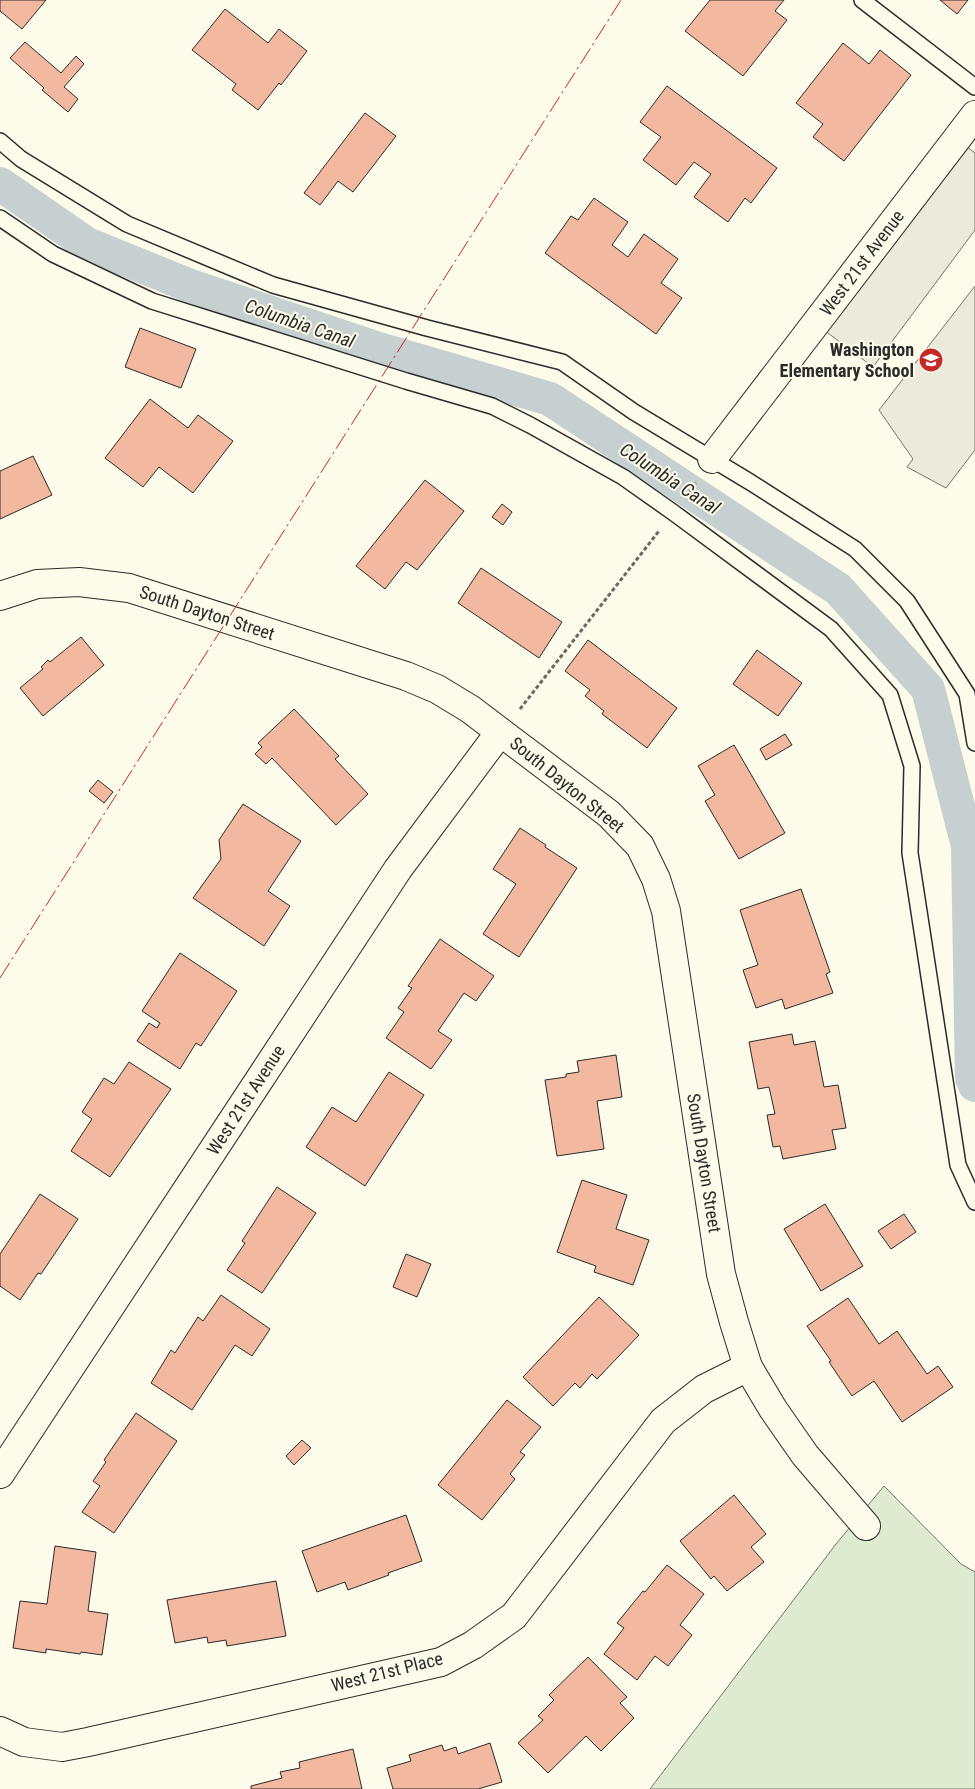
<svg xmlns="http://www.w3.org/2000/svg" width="975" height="1789" viewBox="0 0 975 1789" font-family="'Roboto Condensed',sans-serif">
<rect width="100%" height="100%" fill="#fdfbea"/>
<path fill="#deebd1" stroke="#74746e" d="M884,1486l77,78 14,8v217h-325l186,-245z"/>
<g fill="#eceadb" stroke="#74746e">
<path d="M957,139l18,14v77l-102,137 -57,-43z"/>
<path d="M975,286v164l-29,38 -39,-21 6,-8 -34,-49z"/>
</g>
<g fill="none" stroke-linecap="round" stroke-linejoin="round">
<path stroke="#c7d0d0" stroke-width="34" d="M0,184l87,60 101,41 191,64 171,50 288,190 90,100 40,157 4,232 3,7"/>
</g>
<g fill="#f2b8a0" stroke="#2b2b2b">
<path d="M0,0h46l-24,29 -22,-18z"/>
<path d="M710,0h74l-9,11 12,9 -44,56 -58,-45z"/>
<path d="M940,0h28l-11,14z"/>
<path d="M225,9l43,34 11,-14 28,22 -26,34 -2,-2 -21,27 -26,-20 4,-6 -44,-34z"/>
<path d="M25,42l36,31 15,-17 8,8 -20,23 14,12 -10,13 -26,-22 2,-2 -34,-30z"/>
<path d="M843,43l26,21 11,-14 31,25 -67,86 -31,-24 10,-13 -27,-21z"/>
<path d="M667,86l110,82 -26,35 -6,-5 -17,24 -34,-25 17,-23 -17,-12 -18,23 -33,-25 18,-23 -21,-15z"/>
<path d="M365,113l31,23 -43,56 -15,-11 -18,24 -16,-12z"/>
<path d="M594,198l34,24 -16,23 16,12 16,-23 34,25 -17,24 21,15 -26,36 -111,-81 26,-37 7,4z"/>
<path d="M140,328l56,21 -15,39 -56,-21z"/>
<path d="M150,399l38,29 10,-13 35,26 -40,52 -34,-26 -16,20 -38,-29z"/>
<path d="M33,456l19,39 -52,24v-48z"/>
<path d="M425,480l39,31 -47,59 -11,-8 -21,27 -29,-23z"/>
<path d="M502,504l10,8 -9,13 -11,-8z"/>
<path d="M481,568l81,54 -23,36 -81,-55z"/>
<path d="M81,637l23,28 -61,51 -23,-28 23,-19 -2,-2 7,-7 2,2z"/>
<path d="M588,640l89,68 -30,40 -45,-34 2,-3 -19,-15 5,-6 -25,-19z"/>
<path d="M757,650l45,33 -24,33 -45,-32z"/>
<path d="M294,709l45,47 -4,3 33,35 -32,31 -64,-67 -6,6 -11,-10 7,-7 -4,-4z"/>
<path d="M785,734l7,11 -26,15 -6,-11z"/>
<path d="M734,745l51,88 -46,26 -34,-58 10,-6 -17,-29z"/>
<path d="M98,780l15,12 -9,11 -15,-12z"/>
<path d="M243,804l58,37 -33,50 22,15 -26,40 -71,-48 28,-39 -2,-19z"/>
<path d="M520,828l26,17 -1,2 32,21 -58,89 -36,-23 33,-50 -23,-15z"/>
<path d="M801,889l29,83 -4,2 7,19 -48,16 -3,-10 -26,9 -13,-38 15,-5 -18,-55z"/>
<path d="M440,939l54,37 -18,25 -12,-8 -26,38 14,9 -21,29 -45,-31 18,-26 -6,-4 14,-20 -4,-2z"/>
<path d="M180,953l57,38 -36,55 -5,-3 -16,26 -43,-28 12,-18 8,5 3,-5 -18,-12z"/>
<path d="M792,1034l2,11 21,-4 9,46 14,-2 8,43 -14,2 4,19 -53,10 -3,-13 -7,1 -6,-32 8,-1 -6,-27 -11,2 -9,-47z"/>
<path d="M616,1055l6,42 -25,4 7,48 -47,7 -12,-76 21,-3v-3l13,-2 -2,-11z"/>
<path d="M129,1062l42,27 -61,88 -39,-26 21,-32 -10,-7 22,-34 10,6z"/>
<path d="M389,1072l35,23 -59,91 -59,-39 26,-40 24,15z"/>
<path d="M582,1180l45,15 -11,34 33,11 -16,45 -39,-13 2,-6 -39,-14z"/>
<path d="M277,1187l39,26 -54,80 -35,-23 18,-27 -3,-2z"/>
<path d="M40,1194l38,25 -37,55 -3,-1 -18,27 -20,-14v-32z"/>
<path d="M825,1204l38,62 -42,25 -37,-62z"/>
<path d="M904,1214l12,18 -25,17 -13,-18z"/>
<path d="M406,1254l25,10 -14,33 -24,-10z"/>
<path d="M221,1295l49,34 -18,27 -17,-11 -43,65 -41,-27 20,-33 4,3 23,-36 5,4z"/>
<path d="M599,1297l40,38 -42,44 -5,-5 -12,14 -5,-5 -22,23 -30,-29z"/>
<path d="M848,1298l31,46 18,-13 30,43 11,-8 15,21 -51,35 -28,-41 -22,15 -23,-34 2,-1 -24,-35z"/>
<path d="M507,1400l34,27 -21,25 5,3 -15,19 5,5 -33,41 -44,-35z"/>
<path d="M136,1413l41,28 -63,92 -32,-21 18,-26 -7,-5 13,-19 -2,-2z"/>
<path d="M302,1440l9,8 -17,17 -8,-9z"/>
<path d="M734,1495l32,39 -15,13 13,15 -37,29 -13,-15 -3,3 -31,-38z"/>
<path d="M406,1515l16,46 -34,12 1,2 -41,15 -3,-8 -28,10 -15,-41z"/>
<path d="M55,1546l41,6 -8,59 20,3 -6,41 -21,-3 -1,2 -34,-5v4l-33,-5 7,-47 27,3z"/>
<path d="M667,1565l37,29 -24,31 12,10 -24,31 -13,-10 -18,24 -33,-26 20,-26 -7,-5 26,-32 2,1z"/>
<path d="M276,1581l10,55 -59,10 -1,-6 -18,3 -1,-6 -32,6 -8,-43z"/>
<path d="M588,1657l39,40 -7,6 14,15 -33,33 -15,-15 -38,37 -30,-30 25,-23 -5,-4 16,-16 -5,-5z"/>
<path d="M490,1743l12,39 -24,7h-85l-6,-21 24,-7 -2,-6 33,-10 2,6 12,-4 2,7z"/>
<path d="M353,1749l9,40h-111v-3l31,-8 -2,-6 20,-4 -1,-6z"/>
</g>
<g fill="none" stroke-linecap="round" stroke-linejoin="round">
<defs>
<g id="service">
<path d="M862,0l113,87"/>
<path d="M0,141l21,18 106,65 146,61 154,43 135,34 72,50 116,70 105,67 52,52 60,93 8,49"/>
<path d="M0,218l53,36 99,47 254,80 86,25 38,19 93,52 51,36 157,116 59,66 22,71 -2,87 48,312 17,37"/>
</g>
<g id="minor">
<path d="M712,459l263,-344"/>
<path d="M0,596l37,-12 42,-2 50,6 277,88 31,13 33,20 139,105 31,32 16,33 10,32 55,363 13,48 14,45 25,42 32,46 61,71"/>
<path d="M0,1474l398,-605 102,-137"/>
<path d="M0,1731l24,11 38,5 26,-5 353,-80 32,-17 41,-29 149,-195 41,-32 44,-22"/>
</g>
</defs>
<use href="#service" stroke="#2b2b2b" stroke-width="18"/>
<use href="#minor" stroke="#2b2b2b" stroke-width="30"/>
<g stroke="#6a6964" stroke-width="3" stroke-dasharray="4 2.5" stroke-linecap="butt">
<path d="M688,494l8,-11"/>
<path d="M520,709l139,-178"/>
</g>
<use href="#service" stroke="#fdfbea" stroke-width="15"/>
<use href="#minor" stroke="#fdfbea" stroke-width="28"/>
<path stroke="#c62828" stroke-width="1" stroke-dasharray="18 4 2.5 4" stroke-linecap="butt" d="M0,978l621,-978"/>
</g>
<defs>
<symbol id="school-disc" viewBox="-11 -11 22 22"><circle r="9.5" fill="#c62828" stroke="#fdfbea"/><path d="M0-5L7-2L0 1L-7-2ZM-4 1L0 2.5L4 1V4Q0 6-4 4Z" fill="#fff"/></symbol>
</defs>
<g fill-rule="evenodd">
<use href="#school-disc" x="917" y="346" width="28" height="28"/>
</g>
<g text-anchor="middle" stroke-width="4" stroke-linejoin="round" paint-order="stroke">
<g font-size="18" fill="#2b2b2b" stroke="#fdfbea">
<text transform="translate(862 263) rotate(-53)" y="6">West 21st Avenue</text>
<text transform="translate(207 613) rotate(18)" y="6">South Dayton Street</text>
<text transform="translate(567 785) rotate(39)" y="6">South Dayton Street</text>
<text transform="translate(246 1100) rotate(-57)" y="6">West 21st Avenue</text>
<text transform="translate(704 1163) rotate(81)" y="6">South Dayton Street</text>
<text transform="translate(387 1672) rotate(-14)" y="6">West 21st Place</text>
</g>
<g font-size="18" font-weight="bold" fill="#2b2b2b" stroke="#fdfbea" text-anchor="end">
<text x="914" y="356">Washington<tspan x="914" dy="21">Elementary School</tspan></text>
</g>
<g font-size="19" font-style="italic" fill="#2b2b2b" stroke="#fdfbea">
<text transform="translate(300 323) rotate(19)" y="7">Columbia Canal</text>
<text transform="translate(670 478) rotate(33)" y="7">Columbia Canal</text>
</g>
</g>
</svg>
